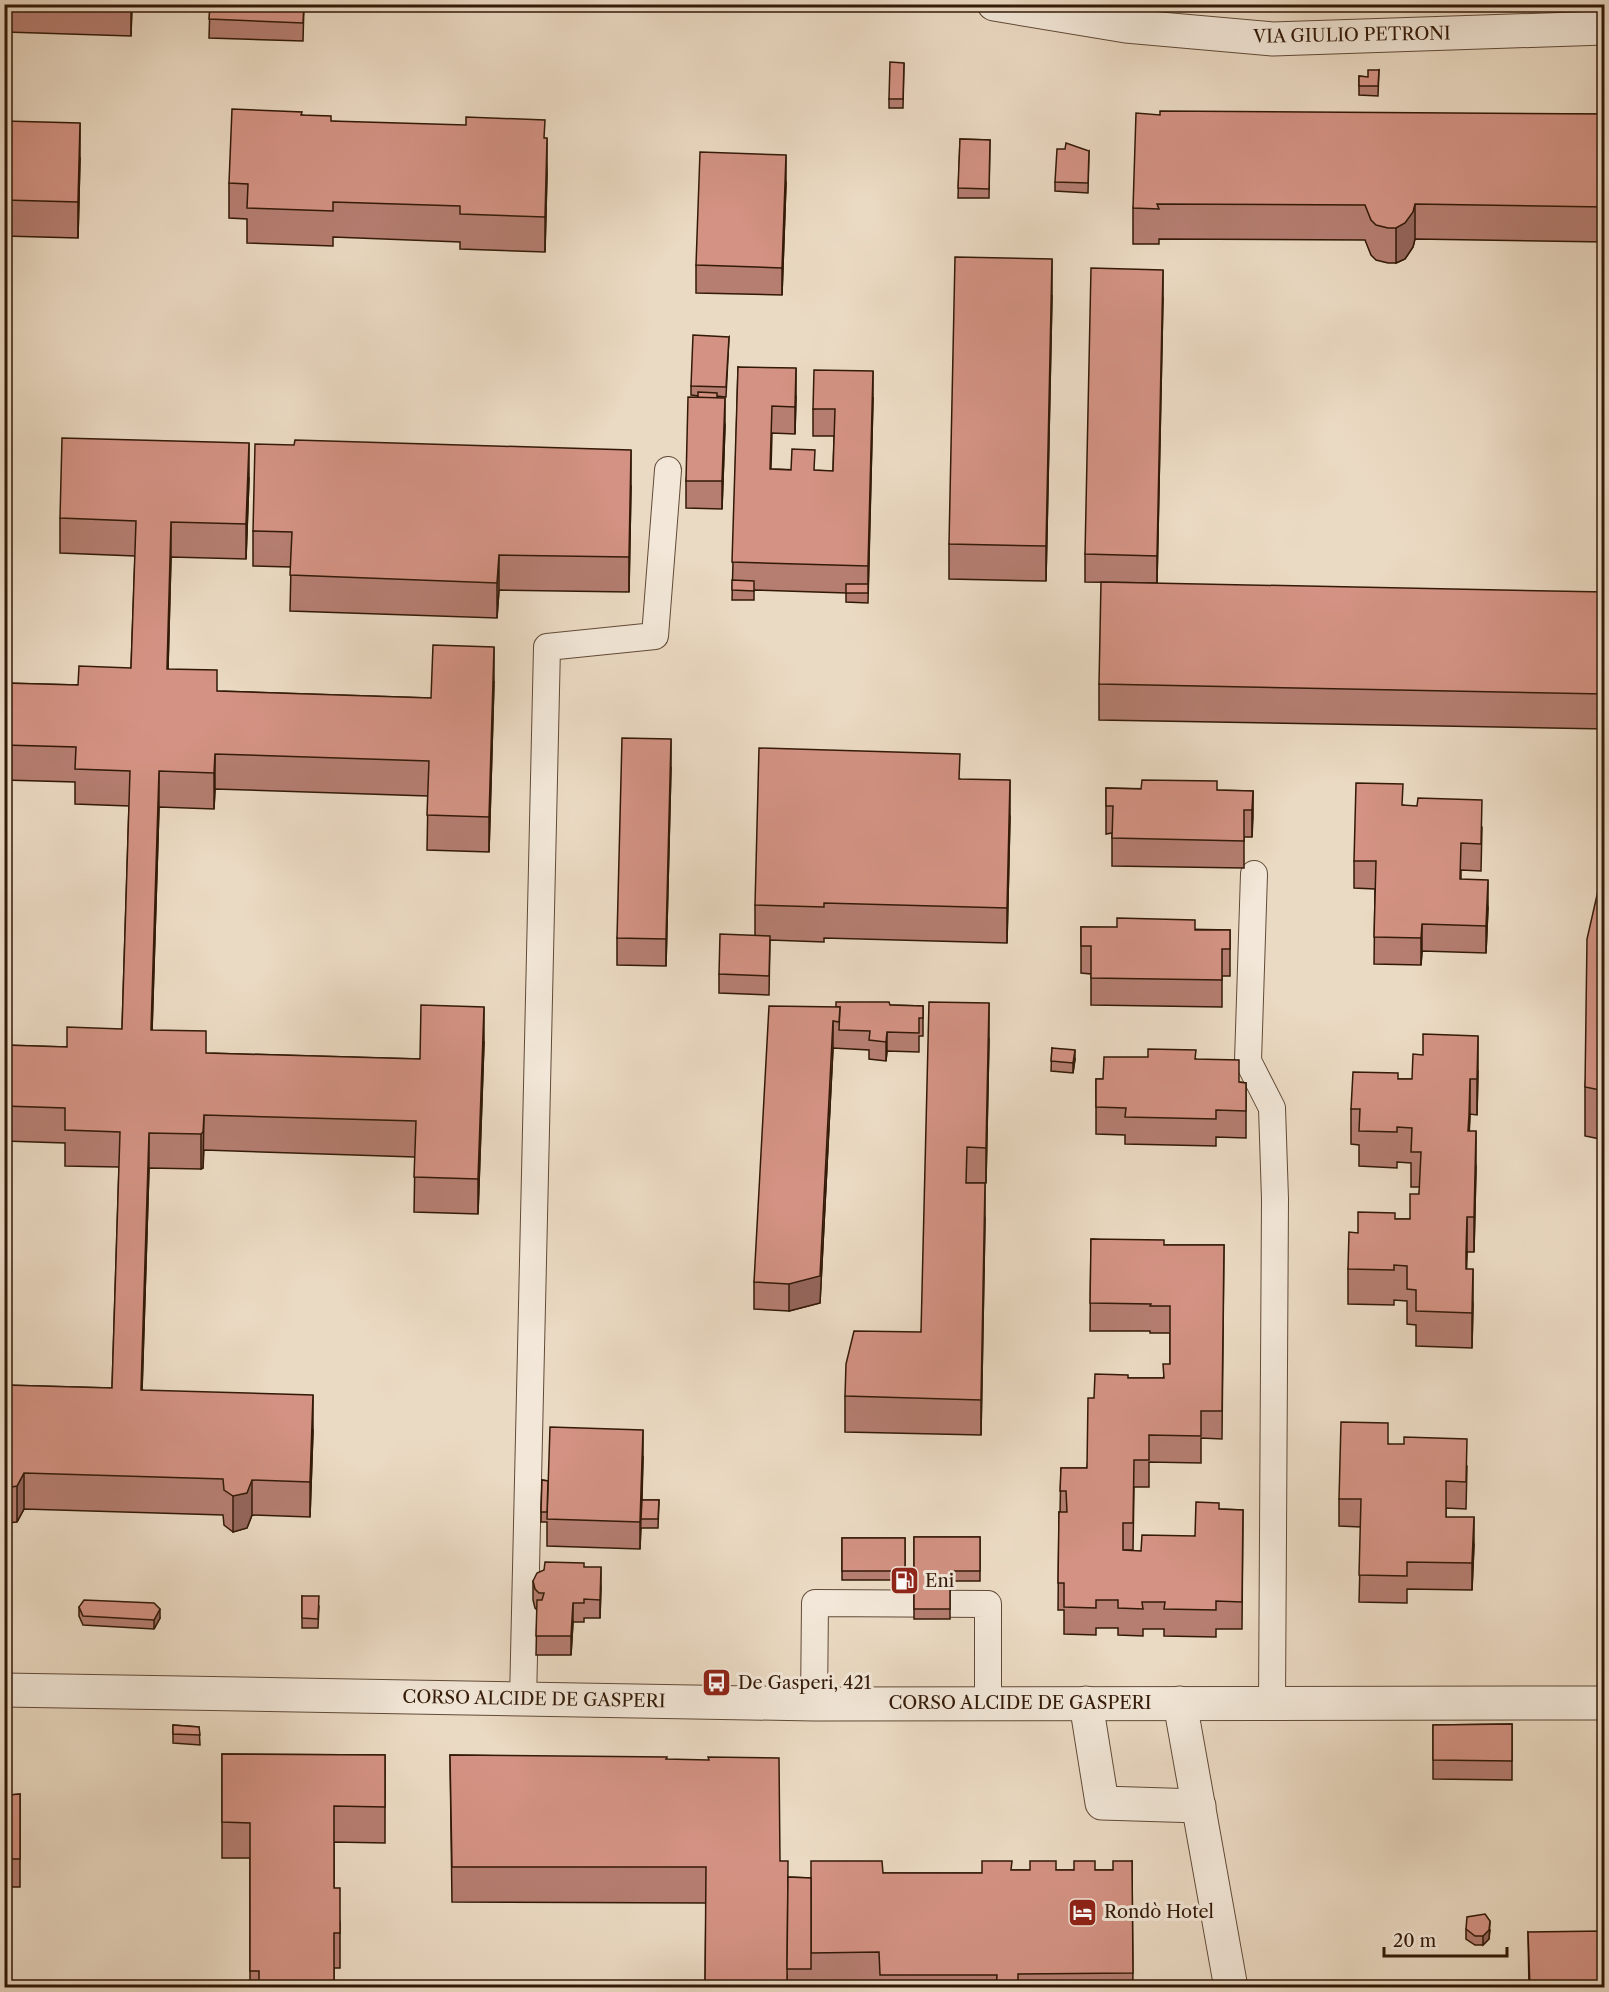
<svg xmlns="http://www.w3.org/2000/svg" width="1609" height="1992" viewBox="0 0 1609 1992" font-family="'Libre Caslon Text',serif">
<rect width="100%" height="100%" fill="#ebdac3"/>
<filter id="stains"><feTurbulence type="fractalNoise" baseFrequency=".00333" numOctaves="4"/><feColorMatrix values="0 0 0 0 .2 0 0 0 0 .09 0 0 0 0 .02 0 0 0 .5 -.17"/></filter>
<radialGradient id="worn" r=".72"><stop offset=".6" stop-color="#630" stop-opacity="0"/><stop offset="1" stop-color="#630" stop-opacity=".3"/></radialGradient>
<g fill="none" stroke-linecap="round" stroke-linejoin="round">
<defs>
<g id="service">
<path d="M1254,874l-6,187 24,47 3,91 -3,504"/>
<path d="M523,1700l24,-1053 108,-11 13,-166"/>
<path d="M814,1704l1,-101 173,1v99"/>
</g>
<g id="minor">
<path d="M1086,1703l16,100 97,3"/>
<path d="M1180,1703l51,285"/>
</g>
<g id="tertiary">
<path d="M994,4l132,22 147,13 331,-11"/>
<path d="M4,1690l810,14 790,-1"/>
</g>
</defs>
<use href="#service" stroke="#614a37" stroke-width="28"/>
<use href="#minor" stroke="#614a37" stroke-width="35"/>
<use href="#tertiary" stroke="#614a37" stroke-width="35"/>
<use href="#service" stroke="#f2e7d8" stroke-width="26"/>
<use href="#minor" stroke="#f2e7d8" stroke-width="33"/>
<use href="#tertiary" stroke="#f2e7d8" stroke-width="33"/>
</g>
<g fill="#b57e71" stroke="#331a08" stroke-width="1.5">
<path d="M6,4h126l-1,32 -125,-4z"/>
<path d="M210,4h94l-1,37 -94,-3z"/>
<path d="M904,63l-1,45h-14v-9z"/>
<path d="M1379,70l-1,26 -19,-1v-19l9,1z"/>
<path d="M1605,114v128l-190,-3 -2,8 -8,12 -9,4h-8l-12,-3 -5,-5 -6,-15 -206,-1v5h-26v-36l27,-93z"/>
<path d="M302,115l29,6 214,17 2,35 -2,79 -85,-3v-7l-127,-5v9l-86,-3v-24l-18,-1v-35z"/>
<path d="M4,121l76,37 -2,80 -74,-2z"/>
<path d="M960,139l30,1 -1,58h-31z"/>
<path d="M1089,151l-1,42 -33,-2v-9z"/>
<path d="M786,183l-4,112 -86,-2v-28z"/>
<path d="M1052,295l-6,286 -97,-2v-35z"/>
<path d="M1163,297l-6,286 -72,-1v-28z"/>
<path d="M729,337l-3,60 -9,-1 8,29 -3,84 -36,-1v-27l12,-85 -7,-1v-9z"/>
<path d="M738,367l58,29 -1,38 -23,-1 -1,36 62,2 1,-35h-21v-27l60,-11 -5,205 -22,-1v-9l-92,-3v10h-22z"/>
<path d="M249,478l-3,81 -75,-2 -3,112 49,22 214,7 63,-16 -5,170 -62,-2 1,-54 -213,-7 -1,20 -55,-2 -7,223 54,23 214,6 64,-17 -6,172 -64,-2 1,-55 -211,-7 -1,18 -2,1 -52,-1 -7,222 171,40 -3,87 -58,-2 -5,13 -14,4 -9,-7 -1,-10 -199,-6 -7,13 -11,1 -2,-1v-137l108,3 7,-221 -54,-1v-23l-61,-2v-96l63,2 55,-18 7,-223 -54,-2v-22l-71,-2v-97l74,2 53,-17 4,-112 -75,-3v-35z"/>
<path d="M631,486l-2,106 -130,-2 -2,28 -207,-7 1,-44 -38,-1v-35z"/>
<path d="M1605,592v137l-506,-9v-36z"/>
<path d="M671,767l-5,199 -49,-1v-27z"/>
<path d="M960,779l50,37 -3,127 -183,-5v4l-54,-2 -1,55 -50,-2v-19l36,-39v-30z"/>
<path d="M1106,788l147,3 -1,46h-8v31l-132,-2v-33l-6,1z"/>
<path d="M1403,805l79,22 -1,44 -20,-1v9l27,28 -2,46 -64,-2 -1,14 -47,-1 1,-75 -21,-1v-27z"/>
<path d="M1605,860v280l-20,-4v-49z"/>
<path d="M1081,927l149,3v46h-8v31l-131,-2v-31l-10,-1z"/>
<path d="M890,1005l33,1v30h-4v16l-32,-1 -1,10 -17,-2v-9l-36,-2 -13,255 -31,8 -35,-2v-27l82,-275z"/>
<path d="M989,1038l-3,145h-19l18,35 -4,217 -136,-3v-36l76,-64z"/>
<path d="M1052,1048l23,11 -2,14 -22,-2z"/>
<path d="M1196,1059l43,23 7,1v55l-30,-1v9l-91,-2v-9l-29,-1v-55h7z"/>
<path d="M1478,1071l-1,44 -7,-1 -1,17 7,36 -2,85h-7l-1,17 7,35 -1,44 -56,-2v-21l-9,-1v-23l-13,-1v5l-46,-1v-35l10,-36 37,-14h15l9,-25 1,-7h-9v-24l-14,-1v6l-38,-2v-21l-8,-1v-35l47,-30h14z"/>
<path d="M1091,1239l73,6h60l-2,194 -21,-1v25l-52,-1v25h-15l-1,63h-10l18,1 54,-15 24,-27 24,1 -1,119h-26v8l-52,-1v-7h-21v7l-25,-1v-7h-22v7l-32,-1v-24h-6l1,-98h1l1,-44h26l7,-70 34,-20h35l7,-14v-31h-20v-2h-60z"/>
<path d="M1388,1444l79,22 -1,43 -20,-1v9l28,27 -2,46 -65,-1v14l-48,-1 2,-75 -22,-1v-27z"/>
<path d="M643,1457l-1,43h17l-1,28h-17l-1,21 -93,-3v-24h-6l1,-42 6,1z"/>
<path d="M914,1537h66v44h-30v38h-36z"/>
<rect x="842" y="1538" width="63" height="42"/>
<path d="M584,1567l17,19 -1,32h-16v4h-11l-2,33h-35l1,-45 -2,-2 -2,-8v-19z"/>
<path d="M302,1596l17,10 -1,22h-16z"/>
<path d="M79,1607l81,11 -6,11 -71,-4 -4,-9z"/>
<path d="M1512,1724v56l-79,-1v-54z"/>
<path d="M173,1725l26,2 1,18 -27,-2z"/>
<path d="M4,1741l5,54 11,-1v93h-10v46h-6z"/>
<path d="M222,1754l163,1v88l-51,-1v46l6,35v45h-6v20h-84v-130h-28z"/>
<path d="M450,1755l217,4 113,102 8,16 23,1 72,-5h99l30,-3h101l19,-9 1,127h-346v-15v15h-82l1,-85 -254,-1z"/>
<path d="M1466,1929l24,1 -1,9 -6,6h-8l-9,-6z"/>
<path d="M1528,1932l77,56h-76z"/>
</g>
<g fill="#94665c" stroke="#331a08" stroke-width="1.5">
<path d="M131,4h1l-1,32z"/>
<path d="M80,123v35l-2,80v-36z"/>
<path d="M547,138v35l-2,79v-35z"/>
<path d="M786,155v28l-4,112v-27z"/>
<path d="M1415,204v35l-2,8 -8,12 -9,4v-35z"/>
<path d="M1052,259v36l-6,286v-35z"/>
<path d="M1163,270v27l-6,286v-27z"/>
<path d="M796,368v28l-1,38v-27z"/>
<path d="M873,371v27l-5,196v-28z"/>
<path d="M725,398v27l-3,84v-28z"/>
<path d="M249,443v35l-3,81v-35z"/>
<path d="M631,450v36l-2,106v-35z"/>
<path d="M171,522v35l-4,147v-35z"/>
<path d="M499,555v35l-2,28v-35z"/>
<path d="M494,647v35l-5,170v-35z"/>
<path d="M671,739v28l-5,199v-27z"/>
<path d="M215,754v35l-1,20v-36z"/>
<path d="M159,771v36l-8,258v-35z"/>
<path d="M1010,780v36l-3,127v-35z"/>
<path d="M1253,791v27l-1,19v-27z"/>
<path d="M1488,880v27l-2,46v-27z"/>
<path d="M1422,924v27l-1,14v-27z"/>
<path d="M989,1003v35l-3,145v-35z"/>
<path d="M484,1007v35l-6,172v-35z"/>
<path d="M833,1021v27l-13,255 -31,8v-27z"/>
<path d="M887,1032v19l-1,10v-19z"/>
<path d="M1478,1036v35l-1,44v-36z"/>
<path d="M1075,1050v9l-2,14v-10z"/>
<path d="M1470,1079v35l-2,52v-35z"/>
<path d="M204,1115l-1,53 -2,1v-35z"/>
<path d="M1476,1131v36l-2,85v-35z"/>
<path d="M149,1133v35l-8,257v-35z"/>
<path d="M985,1183v35l-4,217v-35z"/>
<path d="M1467,1217v35l-1,52v-52z"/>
<path d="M1473,1269v35l-1,44v-35z"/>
<path d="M313,1395v35l-3,87v-35z"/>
<path d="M643,1430v27l-3,92v-27z"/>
<path d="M24,1473v36l-7,13v-36z"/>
<path d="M252,1480v35l-5,13 -14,4v-36z"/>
<path d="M1474,1517v27l-2,46v-27z"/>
<path d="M601,1567v19l-1,32v-18z"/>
<path d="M573,1603v19l-2,33v-19z"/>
<path d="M160,1609v9l-6,11v-9z"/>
<path d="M1490,1921l-1,18 -6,6v-9z"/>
</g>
<g fill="#d39283" stroke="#331a08" stroke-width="1.5">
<path d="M131,4v5l-125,-4v-1z"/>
<path d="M210,4h94l-1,19 -94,-4z"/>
<path d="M890,62l14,1 -1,36h-14z"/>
<path d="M1368,70h11l-1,16h-19v-10l9,1z"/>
<path d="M232,109l70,3 -1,3 30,1v5l135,4v-8l79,3 -1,18h3l-2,79 -85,-3v-8l-127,-4v9l-86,-3 1,-24 -19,-1z"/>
<path d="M1160,111l445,3v93l-190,-3 -2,8 -8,11 -9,5h-8l-12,-3 -5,-5 -6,-15 -208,-1 2,5 -26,-1 3,-95 24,2z"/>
<path d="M4,121l76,2 -2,79 -74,-2z"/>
<path d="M960,139l30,1 -1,49 -31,-1z"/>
<path d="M1066,143l23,8 -1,32 -33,-1 2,-33h8z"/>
<path d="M700,152l86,3 -4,113 -86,-3z"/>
<path d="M955,257l97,2 -6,287 -97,-2z"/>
<path d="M1091,268l72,2 -6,286 -72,-2z"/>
<path d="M693,335l36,2 -3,50 -35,-1z"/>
<path d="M738,367l58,1 -1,39 -23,-1 -2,63 21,1 1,-21 23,1 -1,20 19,1 2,-62h-22l1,-39 59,1 -5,195 -136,-4z"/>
<path d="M698,392l19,1v5h-19z"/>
<path d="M688,397l37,1 -3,83h-36z"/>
<path d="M62,438l187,5 -3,81 -75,-2 -4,147 50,1v21l214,7 2,-53 61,2 -5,170 -62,-2 2,-54 -214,-7 -1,19 -55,-2 -8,259 55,1v22l214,6 1,-54 63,2 -6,172 -64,-2 2,-56 -212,-6 -1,17 -2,2 -52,-1 -8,257 172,5 -3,87 -58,-2 -5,13 -14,3 -9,-6 -1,-11 -199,-6 -7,13 -11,2 -2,-1v-102l108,3 8,-256 -55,-2v-22l-61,-2v-61l63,2v-20l55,2 8,-258 -55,-2 1,-22 -72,-2v-62l74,2 1,-19 52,2 5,-147 -76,-3z"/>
<path d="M295,440l336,10 -2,107 -130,-2 -2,28 -207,-8 2,-43 -39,-1 2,-87 39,1z"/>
<path d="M732,580l22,1v10l-22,-1z"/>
<path d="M1101,582l504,10v102l-506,-10z"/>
<rect x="846" y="584" width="22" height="9"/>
<path d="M622,738l49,1 -5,200 -49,-1z"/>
<path d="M759,748l201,6 -1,25 51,1 -3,128 -183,-5v4l-69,-2z"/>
<path d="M1142,780l75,1v9l36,1 -1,19h-8v31l-132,-3 1,-32h-7v-18l35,1z"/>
<path d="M1356,783l47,1 -1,21 15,1 1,-8 64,2 -1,44 -20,-1 -1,36 28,1 -2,46 -64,-2 -1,14 -47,-1 2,-76h-22z"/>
<path d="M1605,860v231l-20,-4 2,-148z"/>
<path d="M1117,918l78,2v10h35v19h-8v31l-131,-2v-32h-10v-19h36z"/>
<path d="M720,934l50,2 -1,40 -50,-2z"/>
<path d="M836,1002h53l1,3 33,1v12h-4v15l-32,-1 -1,10 -17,-2 1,-9 -31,-1 1,-23h-4z"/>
<path d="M929,1002l60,1 -3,145 -19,-1 -1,36h19l-4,217 -136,-4 1,-32 8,-33 67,1z"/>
<path d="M769,1006l71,1 -1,15 -6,-1 -13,255 -31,8 -35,-2z"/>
<path d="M1423,1034l55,2 -1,43h-7l-1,36 -1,16h8l-2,86h-7l-1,35v17h7l-1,44 -56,-2v-21l-9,-1v-23l-13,-1v5l-46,-1 1,-37 9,1v-21l37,1v6h15v-25h9l2,-42h-10l1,-24 -15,-1v5l-38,-1 1,-22h-9l2,-37 45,1v6h14l1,-25 10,1z"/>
<path d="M1052,1048l23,2 -2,13 -22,-2z"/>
<path d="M1148,1049l48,1 -1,9 44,1v22l7,1v28l-30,-1v9l-91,-2 1,-9 -30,-1v-28h7l1,-22h44z"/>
<path d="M1091,1239l73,1v5h60l-2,166h-21v25l-52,-1v25h-15l-1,63h-10v27l18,1 1,-16 53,1 1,-34 23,1v6l24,1 -1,92 -26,-1v9l-52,-1 1,-7h-23l1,7 -25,-1v-8h-22v8l-32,-1v-24h-6l1,-71h8l-1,-21h-6l1,-23h26l1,-70h6l1,-24 33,1v3h36l-1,-14h7v-58h-20l1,-2 -61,-1z"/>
<path d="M1341,1422l47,1v21h16v-7l63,2 -1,43 -20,-1v36h28l-2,46 -65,-1v14l-48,-1 2,-76h-22z"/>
<path d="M550,1427l93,3 -3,92 -93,-3z"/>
<path d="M542,1480l6,1 -1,31h-6z"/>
<path d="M642,1500h17l-1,19h-17z"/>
<path d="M914,1537h66v34h-30v38h-36z"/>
<rect x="842" y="1538" width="63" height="33"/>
<path d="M545,1562l39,1v4h17l-1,33 -16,-1v4h-11l-2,33h-35l1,-36h5l2,-7h-5l-4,-4 -2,-8 4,-8 7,-3z"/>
<path d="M302,1596h17l-1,23 -16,-1z"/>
<path d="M84,1600l70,3 6,6 -6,11 -71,-4 -4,-9z"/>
<path d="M1512,1724v37l-79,-1v-35z"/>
<path d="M173,1725l26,2 1,8 -27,-1z"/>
<path d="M4,1741h4l1,54 11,-1v65h-11l1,46h-6z"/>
<path d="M222,1754l163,1v52l-51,-1v82h6v45h-6v55h-75v-17h-9v-148l-28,-1z"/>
<path d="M450,1755l217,2 -1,2 43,1 -1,-3 71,1 1,103h8l-1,121h-12v6h-70l1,-121h-254z"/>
<path d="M811,1861h71l1,12h99v-12h30l-1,9h19v-9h26v9h18v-9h21v9h18v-9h19l1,112 -115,1v14h-22l1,-13h-117l-1,-23 -68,1z"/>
<path d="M788,1877l23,1v91h-24z"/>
<path d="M1485,1914l5,7 -1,9 -6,6h-8l-9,-7 1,-12z"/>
<path d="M1605,1931v57h-75l-2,-56z"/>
</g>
<defs>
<symbol id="fuel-square" viewBox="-11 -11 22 22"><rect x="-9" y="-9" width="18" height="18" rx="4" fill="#8f2418" stroke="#f2e7d8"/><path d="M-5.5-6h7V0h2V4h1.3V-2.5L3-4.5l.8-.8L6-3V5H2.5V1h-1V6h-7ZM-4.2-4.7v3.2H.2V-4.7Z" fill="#fff"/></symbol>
<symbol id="bus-square" viewBox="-11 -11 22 22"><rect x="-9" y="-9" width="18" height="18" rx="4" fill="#8f2418" stroke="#f2e7d8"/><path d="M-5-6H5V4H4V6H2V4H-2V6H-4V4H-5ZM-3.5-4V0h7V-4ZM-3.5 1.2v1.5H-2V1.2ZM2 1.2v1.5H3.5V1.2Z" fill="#fff"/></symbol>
<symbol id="hotel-square" viewBox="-11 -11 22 22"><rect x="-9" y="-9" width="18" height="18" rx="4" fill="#8f2418" stroke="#f2e7d8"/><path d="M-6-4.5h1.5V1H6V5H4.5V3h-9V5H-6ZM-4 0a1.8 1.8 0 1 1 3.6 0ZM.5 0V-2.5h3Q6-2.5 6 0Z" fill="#fff"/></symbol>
</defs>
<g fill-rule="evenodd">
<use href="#fuel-square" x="888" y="1564" width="33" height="33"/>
<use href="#bus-square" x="700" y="1666" width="33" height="33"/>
<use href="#hotel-square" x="1066" y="1896" width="33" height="33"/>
</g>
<g text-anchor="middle" stroke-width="6" stroke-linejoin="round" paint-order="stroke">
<g font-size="18" fill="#331a08" stroke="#f2e7d8">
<text transform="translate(1352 35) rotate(-1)" y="6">VIA GIULIO PETRONI</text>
<text transform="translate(534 1699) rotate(1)" y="6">CORSO ALCIDE DE GASPERI</text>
<text x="1020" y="1709">CORSO ALCIDE DE GASPERI</text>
</g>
<g font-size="18" fill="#331a08" stroke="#f2e7d8" text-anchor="start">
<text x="925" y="1587">Eni</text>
<text x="738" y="1689">De Gasperi, 421</text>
<text x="1104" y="1918">Rondò Hotel</text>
</g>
</g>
<rect width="1609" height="1992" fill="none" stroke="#ebdac3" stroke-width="24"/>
<rect x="6" y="6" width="1597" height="1980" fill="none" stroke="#331a08" stroke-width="3"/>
<rect x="12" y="12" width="1585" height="1968" fill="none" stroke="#331a08" stroke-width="1.5"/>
<path d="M1384 1947v9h123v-9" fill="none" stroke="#331a08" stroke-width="3"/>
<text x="1393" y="1947" font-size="18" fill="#331a08" stroke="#f2e7d8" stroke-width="4.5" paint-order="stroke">20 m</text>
<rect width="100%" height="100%" filter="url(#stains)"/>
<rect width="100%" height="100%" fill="url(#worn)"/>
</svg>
